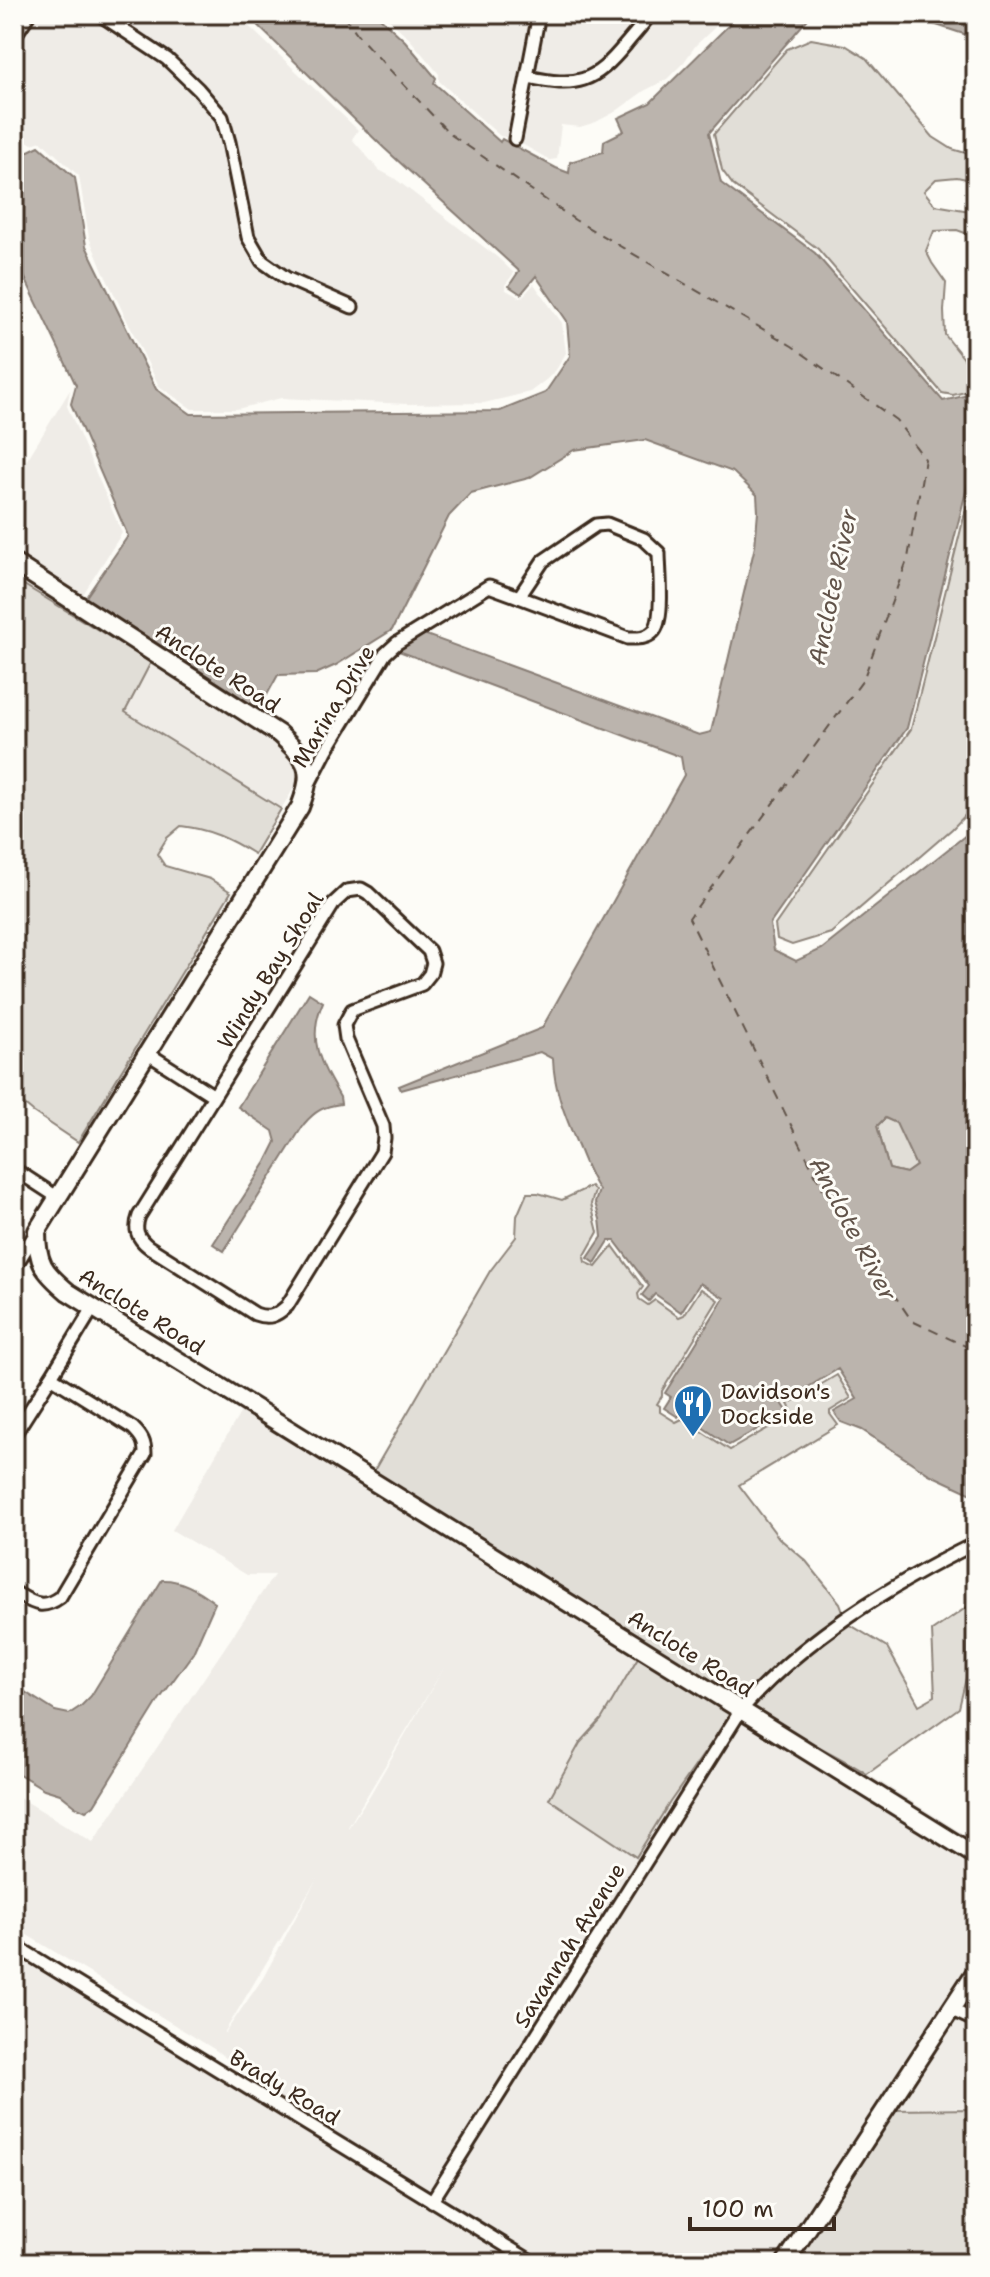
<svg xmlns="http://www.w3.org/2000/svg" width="990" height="2277" viewBox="0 0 990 2277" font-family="'Shantell Sans',sans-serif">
<rect width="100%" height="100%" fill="#fdfcf7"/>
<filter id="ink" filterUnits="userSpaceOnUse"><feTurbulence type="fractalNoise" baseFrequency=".0125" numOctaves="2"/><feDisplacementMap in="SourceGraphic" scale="16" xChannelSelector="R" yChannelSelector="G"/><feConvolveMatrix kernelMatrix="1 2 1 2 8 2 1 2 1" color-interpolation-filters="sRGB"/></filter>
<g filter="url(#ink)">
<g fill="#efece7" fill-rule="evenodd">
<path d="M35,14h53l76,50 30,30 23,26 7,24 19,95 15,25 25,19 71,31 4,-10 -69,-31 -23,-16 -13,-22 -19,-94 -8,-28 -24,-27 -32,-32 -61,-40h127l122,116 -6,9 27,31 15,8 103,79 17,16 -9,12 1,5 15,8 13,-14 28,39 4,30 -10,17 -9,9 -17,13 -46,11 -77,1 -126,-6 -44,11h-45l-33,-23 -57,-117 -13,-32 -10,-61 -38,-35 -9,3 -5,-3h-13v-96z"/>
<path d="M383,14h150l-23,124 -10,-2 -61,-55v-7l-31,-37z"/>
<path d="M544,14h100l-45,53 -14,7 -31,3 -20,-4z"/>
<path d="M655,14h31l10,3 33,-3 -33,31 -12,17 -17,17 -23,12 -29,21 -19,10 -16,5 -19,-2 -4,34 -7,1 -30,-17 12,-59 20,4h19l17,-4 16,-8 14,-14z"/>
<path d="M70,390l-3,16 55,127 -42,66 -66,-43v-75z"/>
<path d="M14,569l261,169 18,17 8,22 -20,32 -157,-97 27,-50 -137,-83z"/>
<path d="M243,1408l305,192 3,-1 89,55 -39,66 -21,23 -31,55 86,58 35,-54 63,-90 -302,481 -177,-108 2,-4 -42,-32 -200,-122v-133l79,48 181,-267h-27l-75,-45zM445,1666l-75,129 -22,33v-1zM316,1880l-53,98 -38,55h-1z"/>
<path d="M742,1717l234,145v100l-197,301h-234l-106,-65z"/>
<path d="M772,1723l64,31 140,88v7z"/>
<path d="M14,1952l232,142 277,169h-509z"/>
<path d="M953,2017l23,11v79l-85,3z"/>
</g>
<g fill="#e1ded7" stroke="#8e847a" stroke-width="2">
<path d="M811,39l34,6 21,13 67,79 19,12 24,7v25l-19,-4 -21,2 -12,12 11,14 41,7v25l-19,-7 -23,1 -8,20 6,12 14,20 -2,28 1,24 20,25 11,7v19l-3,4 -20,5 -11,-2 -124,-144 -85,-64 -11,-15 -8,-36 73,-85z"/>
<path d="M976,469v335l-24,25 -121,104 -39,12 -15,-6 -2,-14 136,-196z"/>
<path d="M14,579l137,83 -26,50 156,97 -27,45c-24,-15 -45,-25 -73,-28l-14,12 -10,16 8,12 45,13 21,13 -153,250 -45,-30 -19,-16z"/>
<path d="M885,1118l12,5 20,42 -11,8 -17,-4 -12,-43z"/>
<path d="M591,1186l4,5 -4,13 7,28 -14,25 1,5 11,5 17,-21 30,41 -5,7 1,5 9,6 7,-5 24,17 5,-2 17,-26 17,11 -56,91v5l-5,8 3,2v6l16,10 6,-3 48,31 59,-34 3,-5 -4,-7 49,-29 14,23 -21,13v3l8,11 -99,60 40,53 27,23 34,42 4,11 -84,67 -20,22 -368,-229 118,-203 26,-34 1,-21 10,-23h11l24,7z"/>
<path d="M976,1601v13l-8,22 -1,38 -8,34 -92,66c-38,-24 -80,-42 -118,-66l17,-19 81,-66 40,24 32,58 16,-9 -3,-65z"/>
<path d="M640,1654l93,58 -63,90 -34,55 -87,-58 31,-56 21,-23z"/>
<path d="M976,2109v154h-185l100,-153z"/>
</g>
<g fill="#bbb4ad" stroke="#887d74" stroke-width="2" fill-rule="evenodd">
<path d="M246,14h130l29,27 31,37 -2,5 66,59 2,-3 54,29 13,5 1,-11 33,-10 1,-11 20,-10 -6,-13 32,-15 90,-89h72l-103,119 12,50 94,70 128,148 33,-8v58l-69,277 -137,196 4,26 22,11 26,-12 154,-122v221l-8,33 2,23 6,5v133l-4,1 -3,15 7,17v221l-47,-22 -67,-44 -21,-8 -7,-10 23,-13 -19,-30 -56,34 6,9 -59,33 -48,-32 -3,4 -14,-9 7,-11 -6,-4 59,-95 -24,-15 -19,29 -26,-18 -6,7 -7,-6 7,-9 -34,-45h-6l-14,22 -7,-5 14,-21 -2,-18 -5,-16 4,-13c-10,-14 -15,-30 -22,-46 -12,-29 -23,-54 -24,-85l-13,-7 -139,38 -2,-4 143,-58 142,-253 -3,-18 -285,-107 25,-17 278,102 12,-3 44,-186 3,-34 -1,-17 -24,-23 -88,-32 -71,10 -45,28 -58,15 -22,23 -57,114 -56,35 -20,9 -38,1 -20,36 -174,-111 44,-64 -57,-132 5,-19 -52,-109 -10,-63v-55l25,-12 36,32 11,68 70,143 35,25 309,-3 45,-18 25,-37 -3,-35 -31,-45 -15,18 -12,-8 10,-15 -135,-123zM885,1118l11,5 20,43 -10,7 -17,-4 -12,-43z"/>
<path d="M903,14h73v24z"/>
<path d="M309,993l14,9c-17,38 -2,62 17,95l1,7c-17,2 -26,7 -37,20l-80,127 -11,-7 53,-82 10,-20 -3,-11 -35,-24z"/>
<path d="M162,1580c19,-1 38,11 53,23l-22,50 -34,47 -65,105 -8,6 -11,-5 -15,-12 -16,-5 -30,-18v-86l41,26 14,3 12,-8 10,-10z"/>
</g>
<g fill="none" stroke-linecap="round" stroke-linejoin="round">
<path stroke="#615349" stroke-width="2" stroke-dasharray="10 8" stroke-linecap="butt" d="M343,14l18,25 89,95 125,86 217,126 104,74 29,39 -17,99 -45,122 -174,238 135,274 88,129 64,30"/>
<defs>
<g id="street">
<path d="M99,14l68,45 31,30 24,28 7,25 19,95 14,24 24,17 66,29"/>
<path d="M14,37l15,-23"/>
<path d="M528,77c49,11 66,6 98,-33 8,-10 17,-19 24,-30"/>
<path d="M515,139l24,-125"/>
<path d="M607,524l37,15 15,14c0,17 6,68 -6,79 -7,7 -16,6 -25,6l-109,-41 24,-36 53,-36z"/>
<path d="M309,784l17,-33 59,-97 12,-11 92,-57 30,11"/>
<path d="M147,1053l67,43 -75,120c-5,13 -2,22 10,31l106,67c14,5 21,2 32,-8l95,-154 2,-14 -1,-12 -37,-87 -2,-14 8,-15 70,-26 8,-10 3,-11 -4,-12 -61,-58 -7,-4 -14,2 -13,12 -120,193"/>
<path d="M14,1169l43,28"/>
<path d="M14,1268l23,-37"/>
<path d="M14,1435l37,-58"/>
<path d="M14,1592c18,10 27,19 46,5l85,-143c0,-12 -3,-17 -12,-26l-82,-51 42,-69"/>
<path d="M14,1945l520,318"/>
<path d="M952,2010l24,11"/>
<path d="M432,2201l309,-491c63,-72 150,-125 235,-167"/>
</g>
<g id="secondary">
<path d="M14,563l265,171c29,27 36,34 21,73l-263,424c0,32 6,40 31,61l908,564"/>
<path d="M785,2263l191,-292"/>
</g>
</defs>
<use href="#street" stroke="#3b2a1e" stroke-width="17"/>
<use href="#secondary" stroke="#3b2a1e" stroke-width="22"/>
<use href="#street" stroke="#fdfcf7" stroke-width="11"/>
<use href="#secondary" stroke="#fdfcf7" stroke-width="16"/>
</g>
</g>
<defs>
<symbol id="restaurant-pin" viewBox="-11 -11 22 30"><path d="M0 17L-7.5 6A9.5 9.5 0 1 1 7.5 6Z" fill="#1f6fb2" stroke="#fdfcf7"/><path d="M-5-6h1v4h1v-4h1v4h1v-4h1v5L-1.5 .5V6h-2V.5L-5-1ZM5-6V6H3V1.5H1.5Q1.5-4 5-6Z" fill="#fff"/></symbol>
</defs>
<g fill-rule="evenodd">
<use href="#restaurant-pin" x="671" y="1382" width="44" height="60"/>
</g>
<g text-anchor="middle" stroke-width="6" stroke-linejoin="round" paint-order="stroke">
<g font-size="22" fill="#3b2a1e" stroke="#fdfcf7">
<text transform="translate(218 668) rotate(33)" y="8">Anclote Road</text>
<text transform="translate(333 706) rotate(-59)" y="8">Marina Drive</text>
<text transform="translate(270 970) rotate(-58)" y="8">Windy Bay Shoal</text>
<text transform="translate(142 1311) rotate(32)" y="8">Anclote Road</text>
<text transform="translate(691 1653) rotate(32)" y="8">Anclote Road</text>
<text transform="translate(569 1945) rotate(-58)" y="8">Savannah Avenue</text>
<text transform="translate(285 2087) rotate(31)" y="8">Brady Road</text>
</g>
<g font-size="22" fill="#3b2a1e" stroke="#fdfcf7" text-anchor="start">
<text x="721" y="1399">Davidson's<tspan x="721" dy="25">Dockside</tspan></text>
</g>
<g font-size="24" font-style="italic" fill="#615349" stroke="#fdfcf7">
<text transform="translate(833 587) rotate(-78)" y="8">Anclote River</text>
<text transform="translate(853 1229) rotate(62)" y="8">Anclote River</text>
</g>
</g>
<rect width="990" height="2277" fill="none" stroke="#fdfcf7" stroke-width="48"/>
<rect x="24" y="24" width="942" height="2229" fill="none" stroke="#3b2a1e" stroke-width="3" filter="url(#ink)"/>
<path d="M690 2217v12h144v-12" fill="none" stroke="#3b2a1e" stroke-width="4"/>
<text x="702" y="2217" font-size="24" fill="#3b2a1e" stroke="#fdfcf7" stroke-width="6" paint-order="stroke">100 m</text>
</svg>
